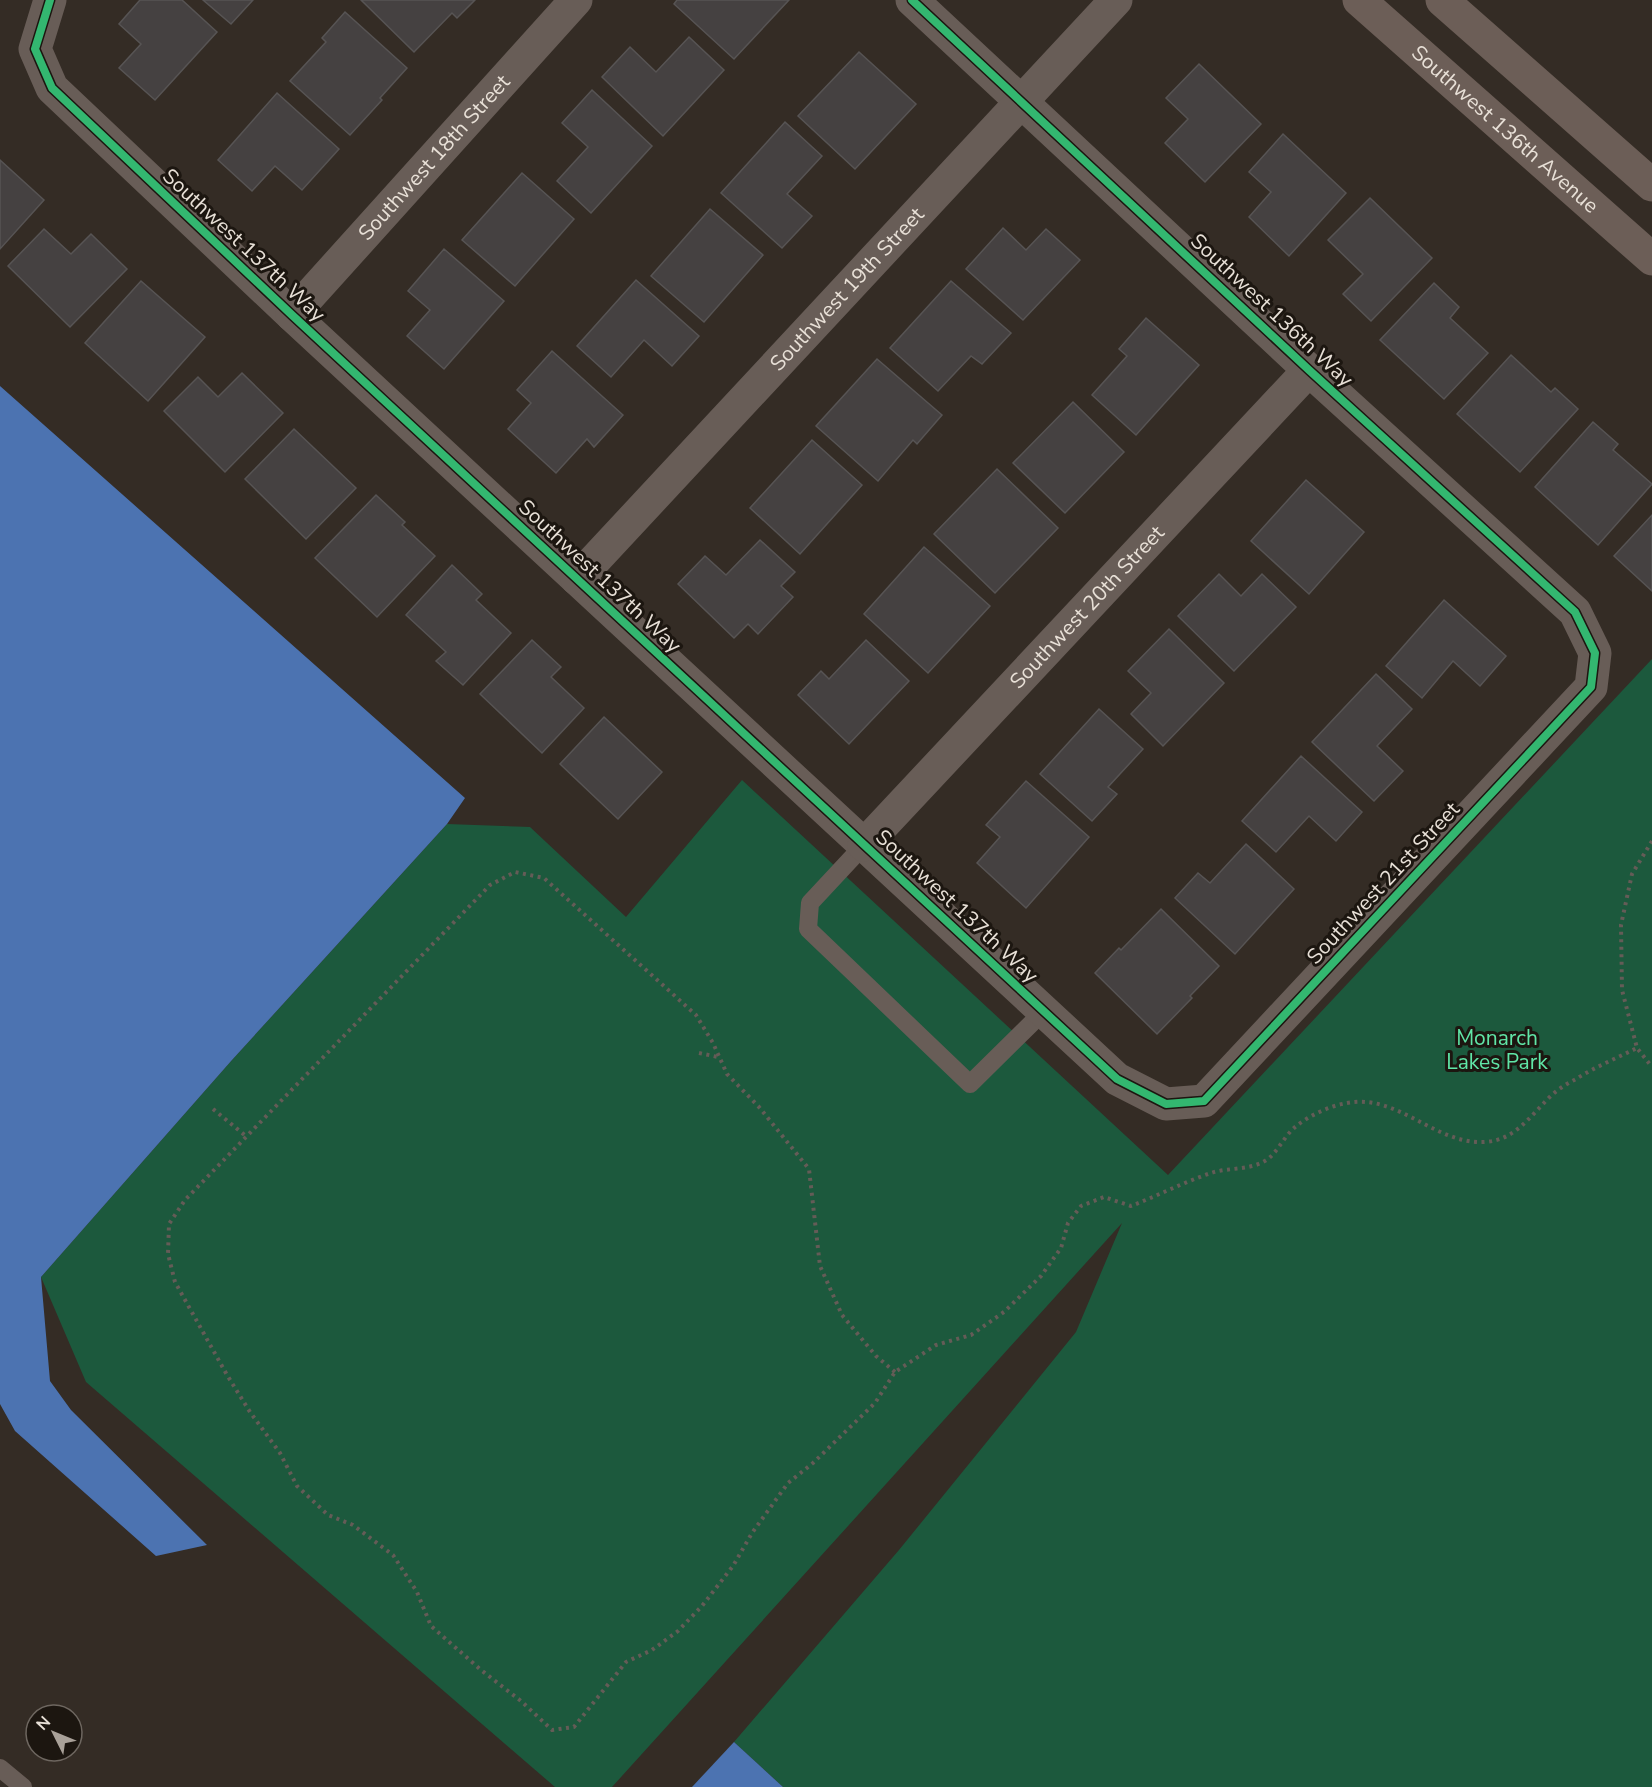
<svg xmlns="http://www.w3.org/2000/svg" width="1652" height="1787" viewBox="0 0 1652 1787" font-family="'Nunito Sans',sans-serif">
<rect width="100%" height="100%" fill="#342c25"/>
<path fill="#1c593d" d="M1652,659v1128h-869l-49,-45 165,-192 177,-218 46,-109 -510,564h-57l-469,-405 -45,-105 191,-217 215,-236 83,3 96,90 116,-137 426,395z"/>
<g fill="#4c73b1">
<path d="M0,386l465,412 -18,26 -215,236 -191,217 9,104 21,29 136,135 -51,11 -141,-125 -15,-27z"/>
<path d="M734,1742l49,45h-91z"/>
</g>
<g fill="#454141" stroke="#575454" stroke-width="1.5">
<path d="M140,0h42l35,32 -62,68 -36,-32 22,-24 -22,-20z"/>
<path d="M203,0h50l-22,24z"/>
<path d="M361,0h114l-18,18 -5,-5 -38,39z"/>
<path d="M677,0h112l-55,59 -60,-55z"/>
<path d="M345,12l62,56 -27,30 2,2 -32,35 -60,-54 36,-39 -4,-4z"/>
<path d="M689,37l35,33 -61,66 -61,-59 28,-30 26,25z"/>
<path d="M859,52l57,52 -61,65 -57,-53z"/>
<path d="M1199,64l62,60 -56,58 -40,-39 23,-24 -22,-21z"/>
<path d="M592,90l60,56 -61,67 -34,-32 31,-34 -26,-24z"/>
<path d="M277,93l62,56 -37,41 -27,-24 -23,25 -34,-31z"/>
<path d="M785,122l37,34 -35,38 25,22 -30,32 -61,-55z"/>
<path d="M1283,134l63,59 -57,63 -40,-39 22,-25 -22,-20z"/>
<path d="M0,160l44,40 -44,49z"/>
<path d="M522,173l52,46 -59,67 -53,-46z"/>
<path d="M1370,198l62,60 -61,63 -28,-27 20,-20 -35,-34z"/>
<path d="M710,209l53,46 -59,67 -53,-46z"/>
<path d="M1003,228l23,22 20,-21 34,31 -57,60 -57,-51z"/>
<path d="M44,229l27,25 20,-20 36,35 -57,58 -62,-61z"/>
<path d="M444,249l60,52 -60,68 -37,-33 23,-26 -22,-19z"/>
<path d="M636,280l63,56 -27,30 -28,-26 -33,37 -34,-31z"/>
<path d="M141,281l64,56 -57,64 -63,-58z"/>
<path d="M951,281l60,52 -29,31 -11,-8 -33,35 -48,-43z"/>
<path d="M1434,283l25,24 -9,11 38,35 -44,46 -64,-59z"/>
<path d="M1146,318l53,47 -63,70 -44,-40 35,-39 -8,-7z"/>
<path d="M552,351l71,64 -29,32 -7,-8 -31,34 -48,-44 23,-26 -14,-13z"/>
<path d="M1511,355l40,37 4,-4 23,21 -58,63 -63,-58z"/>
<path d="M877,359l65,56 -25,29 -4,-4 -35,41 -62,-55z"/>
<path d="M242,373l41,40 -58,59 -61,-61 34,-34 20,20z"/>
<path d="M1073,402l51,50 -59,61 -52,-50z"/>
<path d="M1593,422l25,22 -5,6 39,34 -54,61 -63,-58z"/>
<path d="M294,429l62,59 -50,51 -61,-60z"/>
<path d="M812,440l50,45 -62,69 -50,-46z"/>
<path d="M997,469l61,59 -63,65 -61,-59z"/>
<path d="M1306,480l58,52 -55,62 -58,-53z"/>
<path d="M376,495l29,27 -3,3 33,31 -58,61 -62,-59z"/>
<path d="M1652,515v76l-38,-35z"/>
<path d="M760,540l35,32 -14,14 12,11 -35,37 -10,-10 -14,14 -56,-54 27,-28 21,19z"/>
<path d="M924,547l66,59 -62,67 -64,-59z"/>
<path d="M452,565l30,29 -6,6 35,33 -48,52 -27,-24 10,-9 -40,-37z"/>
<path d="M1219,574l22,22 21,-22 34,33 -62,64 -56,-55z"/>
<path d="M1444,600l62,56 -26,30 -27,-25 -31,37 -36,-32z"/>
<path d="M1169,629l55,54 -61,63 -32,-32 20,-21 -23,-22z"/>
<path d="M532,640l29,27 -10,10 33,31 -42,45 -62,-59z"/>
<path d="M866,640l43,41 -60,63 -51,-49 23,-24 8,8z"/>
<path d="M1376,674l36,35 -35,37 26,25 -29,30 -62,-59z"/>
<path d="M1099,709l44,40 -35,38 9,7 -25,27 -52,-47z"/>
<path d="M604,717l58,55 -44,47 -58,-55z"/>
<path d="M1301,756l61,56 -26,29 -27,-25 -33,36 -34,-31z"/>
<path d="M1026,781l63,56 -63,71 -49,-45 23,-26 -14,-12z"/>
<path d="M1246,844l48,45 -59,65 -60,-56 23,-25 12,10z"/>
<path d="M1161,909l58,57 -29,30 2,2 -35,36 -62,-61 24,-25 2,2z"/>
</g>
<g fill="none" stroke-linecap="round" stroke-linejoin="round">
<g stroke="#645c57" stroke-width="4" stroke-dasharray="3 4.5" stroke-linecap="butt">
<path d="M1652,841l-20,33 -11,51 1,65 15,58 15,19"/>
<path d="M699,1053l19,4"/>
<path d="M213,1109l34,28"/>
<path d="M895,1372l-19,-16 -34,-41 -22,-49 -11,-97 -50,-62 -32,-33 -14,-31 -17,-28 -152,-137 -29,-6 -25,13 -305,315 -16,24 -1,30 7,28 52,93 23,37 30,41 17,33 31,29 25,10 40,30 24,37 14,34 50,44 40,31 31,29 22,-3 52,-65 26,-12 26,-19 24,-25 31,-40 19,-33 36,-50 25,-20 62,-60 20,-31 41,-27 35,-10 33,-23 37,-36 20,-28 7,-25 13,-17 23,-9 27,9c26,-10 53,-24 80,-33 18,-6 40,-2 57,-14 10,-8 16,-22 26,-31 14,-12 35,-22 53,-25 51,-10 88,42 138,39 32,-2 47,-29 68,-48 7,-6 15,-11 23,-15 19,-12 41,-21 61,-31"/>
</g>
<g stroke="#685d57" stroke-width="18">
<path d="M864,845l-54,58 -2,26 162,155 74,-73"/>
<path d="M0,1768l23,19"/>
</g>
<g stroke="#685d57" stroke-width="33">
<path d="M50,0l-15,49 17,39 240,227 825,764 49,25 38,-3 387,-414 4,-34 -20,-41 -266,-242 -397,-370"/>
<path id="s1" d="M292,315l284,-315"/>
<path id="s2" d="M577,579l539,-579"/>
<path id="s3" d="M864,845l445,-475"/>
</g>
<g stroke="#6c5e57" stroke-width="33">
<path id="s4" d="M1359,0l293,259"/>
<path d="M1442,0l210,185"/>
</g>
<defs>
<path id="cycleway" d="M50,0l-15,49 17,39 240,227 825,764 49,25 38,-3 387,-414 4,-34 -20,-41 -266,-242 -397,-370"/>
</defs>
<use href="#cycleway" stroke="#1c1610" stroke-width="11"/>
<use href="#cycleway" stroke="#33b770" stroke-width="8"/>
</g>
<g text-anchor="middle" stroke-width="6" stroke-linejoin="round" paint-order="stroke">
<g font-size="21" fill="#e8e0d7" stroke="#1c1610">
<text dy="7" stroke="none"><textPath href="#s4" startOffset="195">Southwest 136th Avenue</textPath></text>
<text dy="7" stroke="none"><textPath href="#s1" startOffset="212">Southwest 18th Street</textPath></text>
<text transform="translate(244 245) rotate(43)" y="7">Southwest 137th Way</text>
<text dy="7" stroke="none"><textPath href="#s2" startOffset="396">Southwest 19th Street</textPath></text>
<text transform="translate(1272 310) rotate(43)" y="7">Southwest 136th Way</text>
<text transform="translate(600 576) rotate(43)" y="7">Southwest 137th Way</text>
<text dy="7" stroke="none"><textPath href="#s3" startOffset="326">Southwest 20th Street</textPath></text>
<text transform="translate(1383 883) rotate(-47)" y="7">Southwest 21st Street</text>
<text transform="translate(957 906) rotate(43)" y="7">Southwest 137th Way</text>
</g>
<g font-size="21" fill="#60e6a7" stroke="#1c1610">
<text x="1497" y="1045">Monarch<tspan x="1497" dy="24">Lakes Park</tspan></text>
</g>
</g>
<g transform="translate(54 1733) rotate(313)"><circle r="28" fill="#1c1610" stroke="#6e6760" stroke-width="1.5"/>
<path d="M0-4.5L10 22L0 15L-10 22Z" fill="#a9a199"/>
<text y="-9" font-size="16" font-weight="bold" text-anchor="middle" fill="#e8e0d7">N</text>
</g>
</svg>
